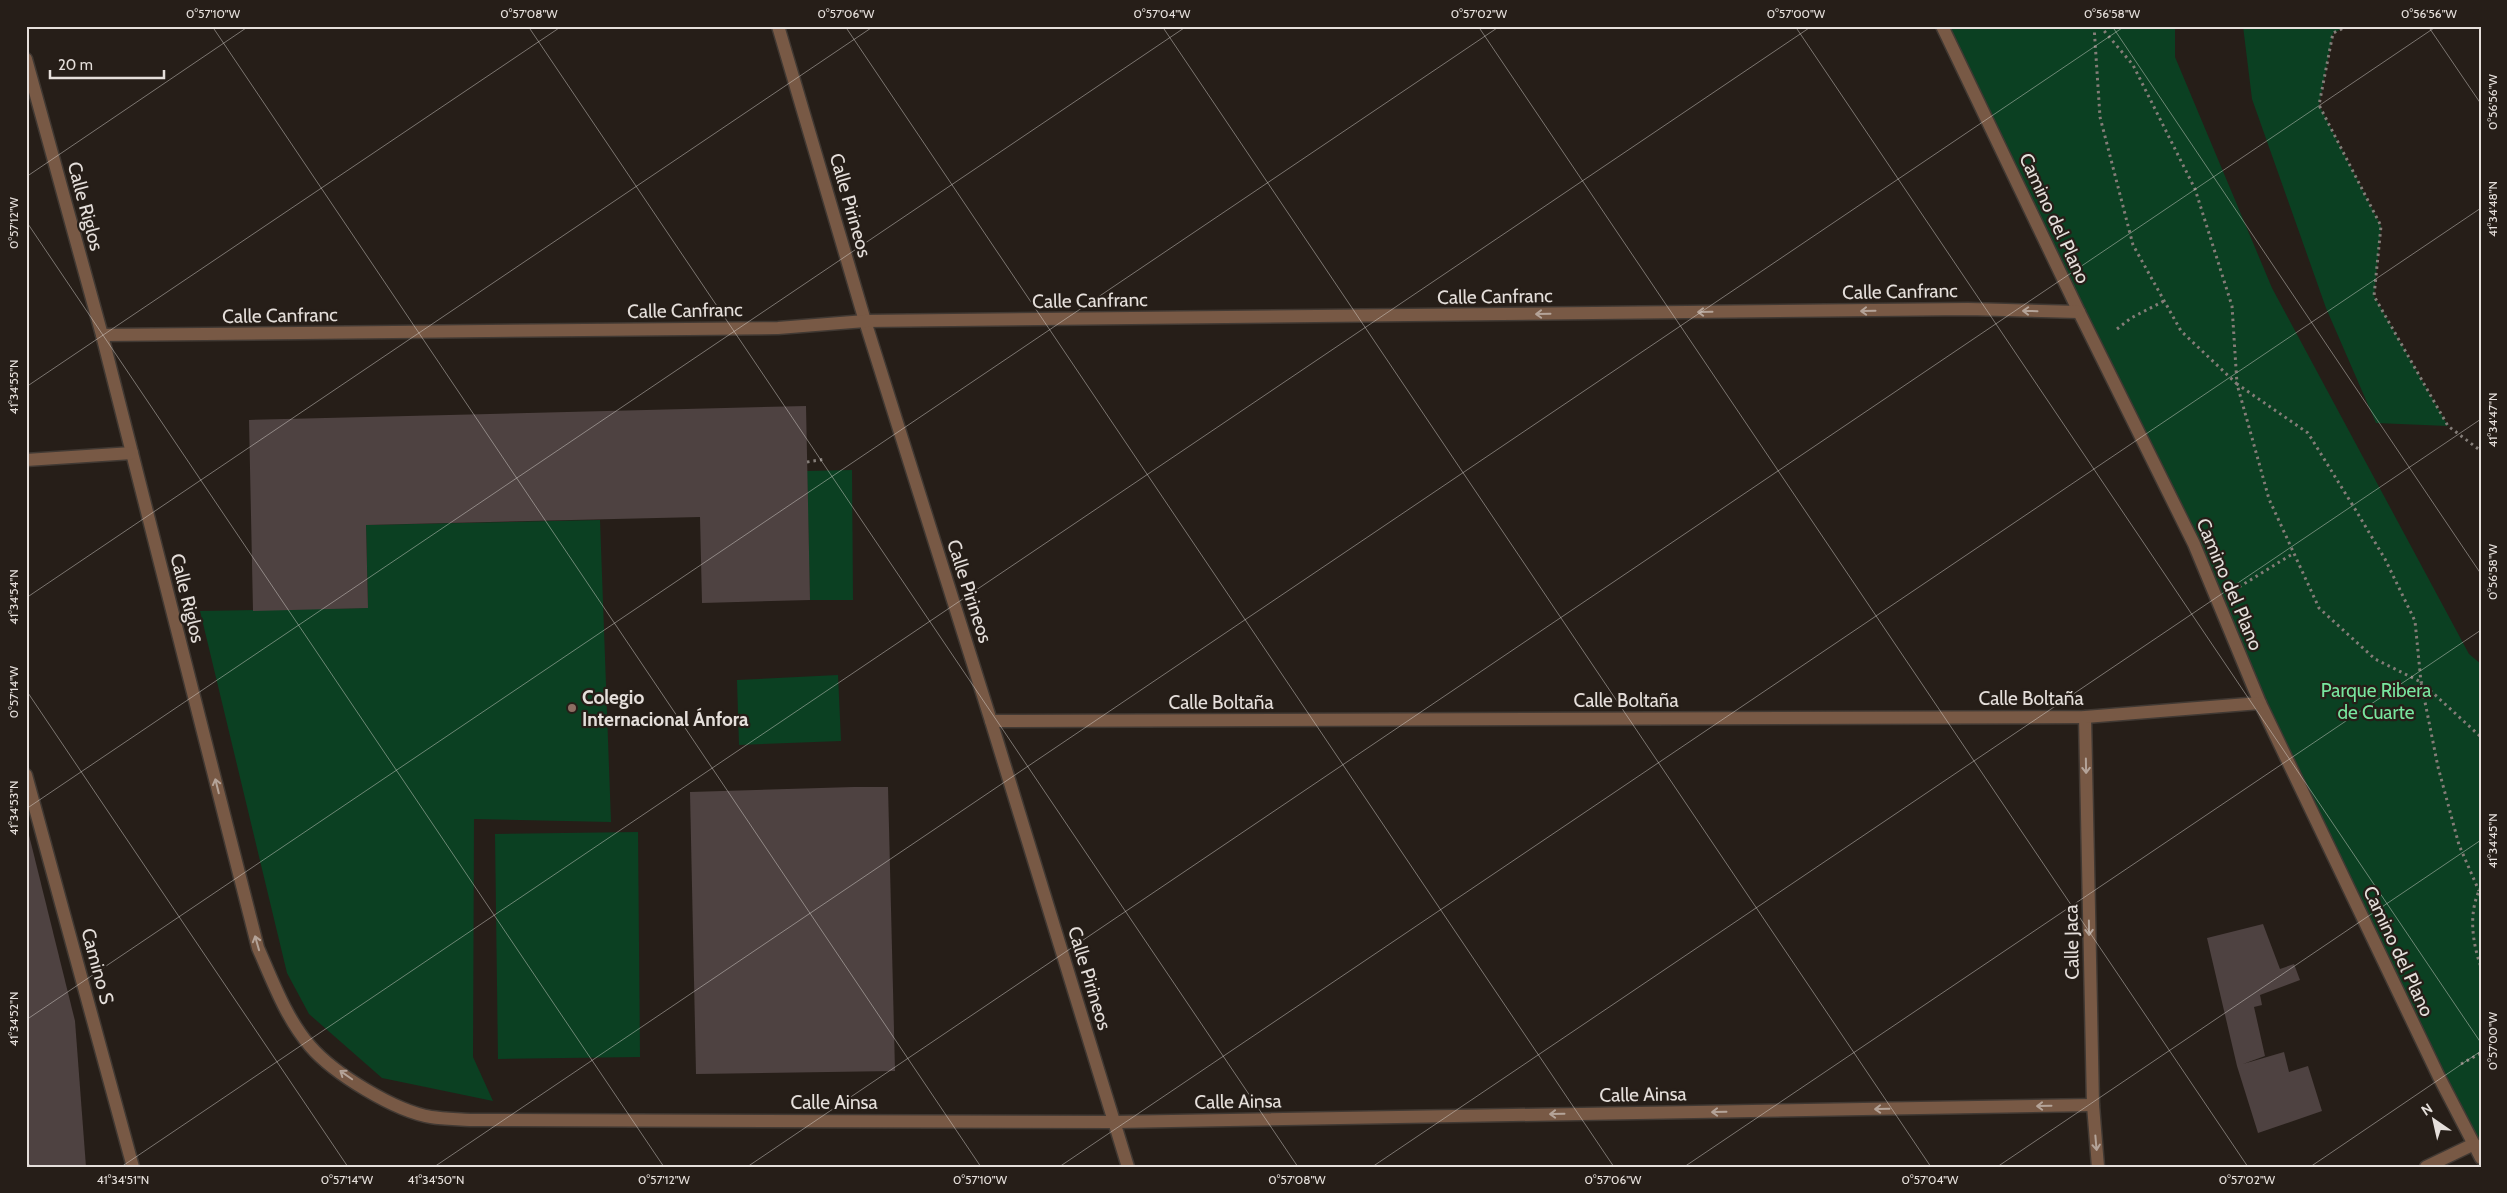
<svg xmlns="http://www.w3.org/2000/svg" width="2507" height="1193" viewBox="0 0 2507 1193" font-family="Cabin,sans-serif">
<rect width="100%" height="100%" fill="#261e18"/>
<g fill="#0b4022">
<path d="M1942,26h233v31l97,231 197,366 12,10v494l-259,-549z"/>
<path d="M2243,26h105l-15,7 -14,72 62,121 -7,70 74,130 -72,-3 -50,-115 -74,-209z"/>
<path d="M852,470l1,130h-43l-3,-129z"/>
<path d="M600,520l11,302 -137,-3 -1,238 20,44 -111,-23 -73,-64 -22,-41 -87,-362 168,-3 -2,-83z"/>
<path d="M838,675l3,66 -102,4 -2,-65z"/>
<path d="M638,832l2,225 -142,2 -3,-225z"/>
</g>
<g fill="#4e4241">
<path d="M806,406l4,194 -108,3 -2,-86 -334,8 2,83 -115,3 -4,-191z"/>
<path d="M854,787h34l7,284 -199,3 -6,-282z"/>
<path d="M26,823l49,198 11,146h-60z"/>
<path d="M2263,924l17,45 14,-5 6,16 -40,15 2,10 -8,2 11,49 -22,8 41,-12 5,20 19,-6 14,45 -64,22 -21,-67 -30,-128z"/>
</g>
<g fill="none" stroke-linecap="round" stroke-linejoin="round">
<defs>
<g id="street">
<path d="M778,26l87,295 126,400 137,446"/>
<path d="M1942,26l137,286 115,232 66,159 179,374 42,81"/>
<path d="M26,59l76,276 156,613c15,34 28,70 52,98 24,28 85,65 121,71 13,2 26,2 39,3l645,2 978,-17"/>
<path d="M102,335l676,-7 87,-7 1103,-12 111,3"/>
<path d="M26,460l106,-7"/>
<path d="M2085,717l8,388 5,62"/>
<path d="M991,721l1094,-4 175,-14"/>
<path d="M26,775l107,392"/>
<path d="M2426,1167l48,-23"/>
</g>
</defs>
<use href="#street" stroke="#413933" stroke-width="15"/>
<g stroke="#847d78" stroke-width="3" stroke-dasharray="2.5 4" stroke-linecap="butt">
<path d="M2094,26l6,91 33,128 48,86 56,53 32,115 50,109 56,51 46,23 17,85 21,78 20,46"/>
<path d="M2100,26l33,39 62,124 37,117 5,78 71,49 47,76 30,50 30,62 6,61 60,55"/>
<path d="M2348,26l-15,7 -14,72 62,121 -7,70 74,130 33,25"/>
<path d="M2117,329l14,-11 33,-17"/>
<path d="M807,462l19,-3"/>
<path d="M2239,587l55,-34"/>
<path d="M2481,887c-13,24 -9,55 0,80"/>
<path d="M2461,1064l20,-11"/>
</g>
<use href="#street" stroke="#785945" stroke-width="12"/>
</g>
<defs><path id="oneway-shaft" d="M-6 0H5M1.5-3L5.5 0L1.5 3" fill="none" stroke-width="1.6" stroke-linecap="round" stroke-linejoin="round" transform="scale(1.25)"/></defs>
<g stroke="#b4a398">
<use href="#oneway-shaft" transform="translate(1868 311) rotate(179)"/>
<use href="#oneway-shaft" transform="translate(2030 311) rotate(-179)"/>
<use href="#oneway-shaft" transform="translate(1705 312) rotate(179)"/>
<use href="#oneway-shaft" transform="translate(1543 314) rotate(179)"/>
<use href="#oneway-shaft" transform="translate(2086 766) rotate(89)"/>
<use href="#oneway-shaft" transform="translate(217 786) rotate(-104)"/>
<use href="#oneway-shaft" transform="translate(2089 928) rotate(89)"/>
<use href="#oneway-shaft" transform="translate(257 943) rotate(-106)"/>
<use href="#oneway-shaft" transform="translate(346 1075) rotate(-145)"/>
<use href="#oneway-shaft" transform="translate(2044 1106) rotate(179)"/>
<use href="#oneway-shaft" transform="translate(1882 1109) rotate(179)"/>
<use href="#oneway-shaft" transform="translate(1719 1112) rotate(179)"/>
<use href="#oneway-shaft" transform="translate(1557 1114) rotate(179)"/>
<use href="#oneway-shaft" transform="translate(2096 1143) rotate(85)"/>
</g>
<path fill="none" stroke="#e5dfdb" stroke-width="1" stroke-opacity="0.45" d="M212,26l769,1141M528,26l770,1141M845,26l769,1141M1162,26l769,1141M1478,26l770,1141M1795,26l686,1017M2112,26l369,548M2428,26l53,78M26,177l223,-151M26,221l638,946M26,387l536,-361M26,598l848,-572M26,690l322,477M26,809l1161,-783M26,1020l1474,-994M26,1160l5,7M121,1167l1691,-1141M434,1167l1691,-1141M747,1167l1690,-1141M1059,1167l1422,-959M1372,1167l1109,-748M1684,1167l797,-537M1997,1167l484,-327M2310,1167l171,-116"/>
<circle fill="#8d6e63" stroke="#261e18" stroke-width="2" cx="572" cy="708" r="5"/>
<g text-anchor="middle" stroke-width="4.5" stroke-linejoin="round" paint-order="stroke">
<g font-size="19" fill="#e5dfdb" stroke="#261e18">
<text transform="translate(851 205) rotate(74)" y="7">Calle Pirineos</text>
<text transform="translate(86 206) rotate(75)" y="7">Calle Riglos</text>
<text transform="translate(2055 218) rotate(65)" y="7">Camino del Plano</text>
<text transform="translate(1900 291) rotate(-1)" y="7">Calle Canfranc</text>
<text transform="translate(1495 296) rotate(-1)" y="7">Calle Canfranc</text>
<text transform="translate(1090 300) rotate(-1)" y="7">Calle Canfranc</text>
<text transform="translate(685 310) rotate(-1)" y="7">Calle Canfranc</text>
<text transform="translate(280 315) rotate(-1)" y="7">Calle Canfranc</text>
<text transform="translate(2230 584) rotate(67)" y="7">Camino del Plano</text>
<text transform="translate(970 591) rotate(72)" y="7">Calle Pirineos</text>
<text transform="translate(188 598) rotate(76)" y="7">Calle Riglos</text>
<text x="2031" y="705">Calle Boltaña</text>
<text x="1626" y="707">Calle Boltaña</text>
<text x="1221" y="709">Calle Boltaña</text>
<text transform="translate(2071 942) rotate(-91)" y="7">Calle Jaca</text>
<text transform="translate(2399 951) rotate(65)" y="7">Camino del Plano</text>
<text transform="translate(98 966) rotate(75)" y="7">Camino S</text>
<text transform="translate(1090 978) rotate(73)" y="7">Calle Pirineos</text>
<text transform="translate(1643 1094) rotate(-1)" y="7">Calle Ainsa</text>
<text transform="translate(1238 1101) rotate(-1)" y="7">Calle Ainsa</text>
<text x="834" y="1109">Calle Ainsa</text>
</g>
<g font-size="19" fill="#78e59e" stroke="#261e18">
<text x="2376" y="697">Parque Ribera<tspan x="2376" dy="22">de Cuarte</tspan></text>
</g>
<g font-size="19" font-weight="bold" fill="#e5dfdb" stroke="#261e18" text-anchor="start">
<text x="582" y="704">Colegio<tspan x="582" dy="22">Internacional Ánfora</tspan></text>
</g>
</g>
<rect width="2507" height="1193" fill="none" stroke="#261e18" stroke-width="55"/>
<g transform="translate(2434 1120) rotate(326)" stroke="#261e18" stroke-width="4" paint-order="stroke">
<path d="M0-4L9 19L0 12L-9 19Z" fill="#e5dfdb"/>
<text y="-8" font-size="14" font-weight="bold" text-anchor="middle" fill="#e5dfdb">N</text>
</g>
<path d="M50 70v8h114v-8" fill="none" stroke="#e5dfdb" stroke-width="2.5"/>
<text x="58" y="70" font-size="15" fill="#e5dfdb" stroke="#261e18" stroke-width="4" paint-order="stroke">20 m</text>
<rect x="28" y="28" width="2452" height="1138" fill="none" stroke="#e5dfdb" stroke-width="2"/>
<g font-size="12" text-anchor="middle" fill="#e5dfdb">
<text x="213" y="18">0°57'10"W</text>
<text x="529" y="18">0°57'08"W</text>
<text x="846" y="18">0°57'06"W</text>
<text x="1162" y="18">0°57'04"W</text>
<text x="1479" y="18">0°57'02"W</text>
<text x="1796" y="18">0°57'00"W</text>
<text x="2112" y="18">0°56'58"W</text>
<text x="2429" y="18">0°56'56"W</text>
<text transform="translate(2493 102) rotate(-90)" y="4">0°56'56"W</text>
<text transform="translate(2493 209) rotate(-90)" y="4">41°34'48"N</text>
<text transform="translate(14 223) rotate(-90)" y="4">0°57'12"W</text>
<text transform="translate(14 387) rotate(-90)" y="4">41°34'55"N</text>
<text transform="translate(2493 420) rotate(-90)" y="4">41°34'47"N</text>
<text transform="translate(2493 572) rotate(-90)" y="4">0°56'58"W</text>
<text transform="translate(14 597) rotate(-90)" y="4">41°34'54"N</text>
<text transform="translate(14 692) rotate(-90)" y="4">0°57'14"W</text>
<text transform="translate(14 808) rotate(-90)" y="4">41°34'53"N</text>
<text transform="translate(2493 841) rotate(-90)" y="4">41°34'45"N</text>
<text transform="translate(14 1019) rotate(-90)" y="4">41°34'52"N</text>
<text transform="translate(2493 1041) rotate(-90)" y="4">0°57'00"W</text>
<text x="123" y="1184">41°34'51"N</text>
<text x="347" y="1184">0°57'14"W</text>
<text x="436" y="1184">41°34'50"N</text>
<text x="664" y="1184">0°57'12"W</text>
<text x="980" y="1184">0°57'10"W</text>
<text x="1297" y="1184">0°57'08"W</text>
<text x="1613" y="1184">0°57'06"W</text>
<text x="1930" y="1184">0°57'04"W</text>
<text x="2247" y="1184">0°57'02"W</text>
</g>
</svg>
